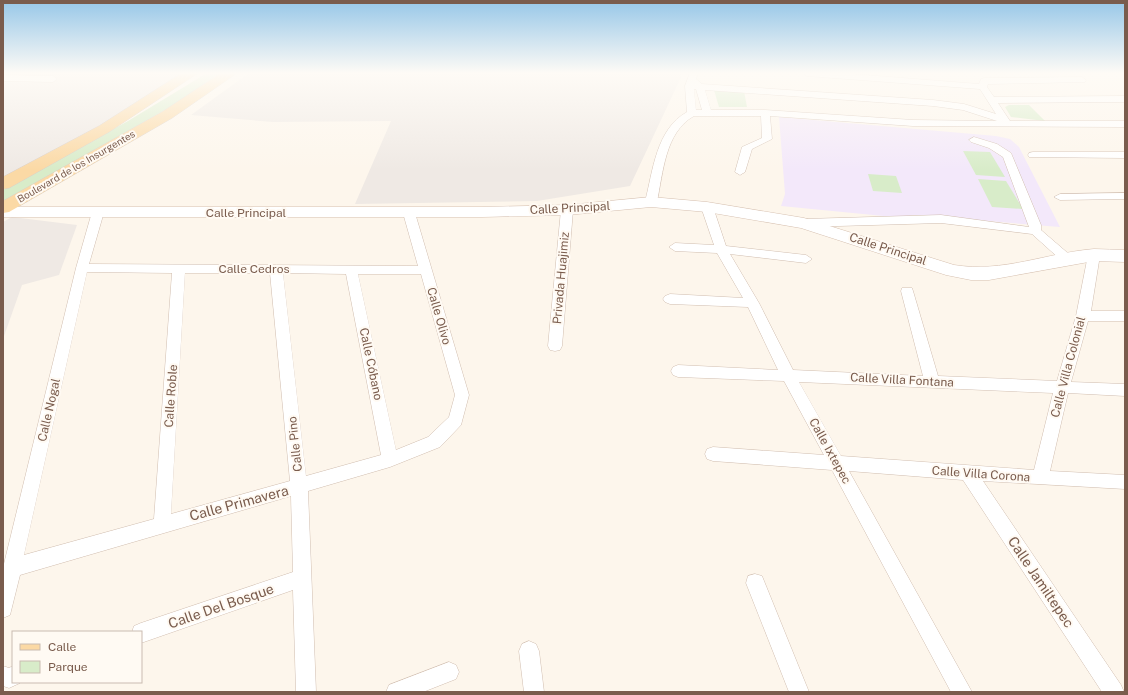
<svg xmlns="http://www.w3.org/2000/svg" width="1128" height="695" viewBox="0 0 1128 695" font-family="'Public Sans',sans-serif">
<rect width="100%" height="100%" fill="#fdf6ec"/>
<g fill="#efe9e4">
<path d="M3,73h192l-28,19 -164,91z"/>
<path d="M249,73h434l-53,113 -93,15 -182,3 36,-83 -118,1 -82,-7z"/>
<path d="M12,217l65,8 -18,50 -37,10 -19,54v-117z"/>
</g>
<path fill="#f3e8fa" d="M779,117l217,19 14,3 9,8 41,80 -147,-12 -9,3 -123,-12 4,-12z"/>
<g fill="#d8ecc9">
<path d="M207,73h12l-40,29 -176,100v-12l125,-69z"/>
<path d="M714,90l30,1 3,16h-28z"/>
<path d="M1009,105h20l16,16 -34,-4 -6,-10z"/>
<path d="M963,151l27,1 15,25 -29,-2z"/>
<path d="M868,174l28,2 6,17 -29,-2z"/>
<path d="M978,179l28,2 17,28 -31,-2z"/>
</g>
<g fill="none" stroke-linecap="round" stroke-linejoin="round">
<defs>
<g id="street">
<path d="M690,73h8l-2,6 6,5 231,16 31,4 32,10 -16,-25 -173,-13 -4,-3h36l140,11 2,-5 3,-1 98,-1 4,3 -1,2 -97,2 -1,3 7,10 131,-1v6l-127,1 12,18h115v6l-212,-1 -143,-10 2,23 -20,10 -7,23 -5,3 -5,-3 7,-25 20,-9 -1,-22h-67c-29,16 -31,57 -37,86l-6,3 -4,-1 -2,-2c8,-31 11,-73 42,-90l-2,-26zM694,89h2l6,21h-6zM705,90l228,16 30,4 34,11 -84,-1 -148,-10h-54z"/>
<path d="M3,75l50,1 4,3 -4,3 -50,-1z"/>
<path d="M974,137l23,7 14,9 30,72v5l29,25 2,3 -2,3h-8l-30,-27 -91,-11 -137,4 -6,-4 6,-4 137,-4 88,12 -26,-70 -14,-9 -18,-6 -2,-2z"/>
<path d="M1033,152h92v6l-96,-1 -1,-2 1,-2z"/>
<path d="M1125,193v6l-65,1 -6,-3 6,-3z"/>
<path d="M707,204l6,3 13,39 80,9 6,4 -6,4 -76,-9 29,49 34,67 130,6 -22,-85 1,-3h10l1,3 25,85 119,5 19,-65 12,-61 2,-3h8l2,3 -9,56h34v10h-37l-17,61 54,2v12l-57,-3 -18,78 75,4v14l-142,-8 138,204 3,7h-22l-139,-212 -114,-9 123,221h-21l-119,-222 -119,-9 -6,-2 -2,-5 2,-5 6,-2 111,8 -40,-74 -106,-4 -5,-2 -2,-4 2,-4 5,-2 100,5 -30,-63 -78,-3 -5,-2 -2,-3 2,-3 5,-2 73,4 -26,-45 -42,-2 -6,-4 6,-4 39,2 -13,-38zM799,382l254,11 -19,77 -193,-14z"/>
<path d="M567,207l6,3 -11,136 -2,4 -5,1 -5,-1 -2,-4 13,-136z"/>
<path d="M98,209l6,3 -15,52 329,2 -15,-53 6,-3 6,3 54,182 -8,30 -21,22 -50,20 -82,24 8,201h-20l-3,-102 -152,53v-11h-9l2,-6 7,-3 152,-51 -2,-76 -271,79 -10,40 -7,3v-50l73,-300 16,-56zM87,272l85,1 -18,246 -130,36zM185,273h85l20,208 -119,33zM283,273l63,1 35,181 -75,21zM358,274h63l34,121 -6,22 -21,20 -32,13z"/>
<path d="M755,574l7,2 47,116h-20l-43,-109 2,-7z"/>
<path d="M529,641l7,3 3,7 5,41h-20l-5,-41 3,-7z"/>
<path d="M449,662l7,3 3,7 -3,7 -33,13h-37l3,-7z"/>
<path d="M3,666l6,2 4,-2v16l7,1 -11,5 -6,-2z"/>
</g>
<path id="secondary" d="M651,197l56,5 97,16 150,47c49,8 92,-12 140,-16 10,0 21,1 31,1v12l-31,-1 -105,19h-18l-25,-5 -145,-47 -94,-16 -56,-5 -84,8 -85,2h-479v-10h479l85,-2z"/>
<g id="primary">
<path d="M182,73h16l-89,59 -100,56 -6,1v-12l96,-51z"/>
<path d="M221,73h16l-65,45 -163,94 -6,1v-12l159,-89z"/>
</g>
</defs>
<use href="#street" stroke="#d1beb0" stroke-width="1"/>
<use href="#secondary" stroke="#d6c0b0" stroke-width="1"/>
<use href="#primary" stroke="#dad1cd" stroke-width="1"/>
<use href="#street" fill="#fff" fill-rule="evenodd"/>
<use href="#secondary" fill="#fff" fill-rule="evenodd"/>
<use href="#primary" fill="#fbd9a5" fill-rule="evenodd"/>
</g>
<linearGradient id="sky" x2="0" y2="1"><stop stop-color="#97c7e8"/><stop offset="0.43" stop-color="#fefbf6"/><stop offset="1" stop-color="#fefbf6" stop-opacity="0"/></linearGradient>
<rect width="1128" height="170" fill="url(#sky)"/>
<g text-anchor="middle" stroke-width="4" stroke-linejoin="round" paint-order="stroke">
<g font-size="10" fill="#7a5c4d" stroke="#fffaf3">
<text transform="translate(76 166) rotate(-30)" y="4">Boulevard de los Insurgentes</text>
</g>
<g font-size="12" fill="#7a5c4d" stroke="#fffaf3">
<text transform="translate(570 208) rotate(-3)" y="4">Calle Principal</text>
<text x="246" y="217">Calle Principal</text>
<text transform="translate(888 249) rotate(18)" y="4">Calle Principal</text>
<text x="254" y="273">Calle Cedros</text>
<text transform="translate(561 278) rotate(-85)" y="4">Privada Huajimiz</text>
<text transform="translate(439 316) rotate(74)" y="4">Calle Olivo</text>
<text transform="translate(371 364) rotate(78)" y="4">Calle Cóbano</text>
<text transform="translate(1068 367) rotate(-75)" y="4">Calle Villa Colonial</text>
<text transform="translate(902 380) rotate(3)" y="4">Calle Villa Fontana</text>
<text transform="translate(171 396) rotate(-86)" y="4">Calle Roble</text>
<text transform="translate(49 410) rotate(-77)" y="4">Calle Nogal</text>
<text transform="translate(295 444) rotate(-96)" y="4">Calle Pino</text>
<text transform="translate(830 451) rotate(61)" y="4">Calle Ixtepec</text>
<text transform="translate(981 474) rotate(4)" y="4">Calle Villa Corona</text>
</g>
<g font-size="14" fill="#7a5c4d" stroke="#fffaf3">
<text transform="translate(239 503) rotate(-15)" y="5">Calle Primavera</text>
<text transform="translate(1041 582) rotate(56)" y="5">Calle Jamiltepec</text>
<text transform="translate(221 606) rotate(-19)" y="5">Calle Del Bosque</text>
</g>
</g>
<rect width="1128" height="695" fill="none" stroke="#7a5c4d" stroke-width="8"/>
<rect x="12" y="631" width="130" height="52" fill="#fffaf3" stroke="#cabbb1"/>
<rect x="20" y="644" width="20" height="6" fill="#fbd9a5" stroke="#cabbb1"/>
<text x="48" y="651" font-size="12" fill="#7a5c4d">Calle</text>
<rect x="20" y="661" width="20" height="12" fill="#d8ecc9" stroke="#cabbb1"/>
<text x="48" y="671" font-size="12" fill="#7a5c4d">Parque</text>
</svg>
